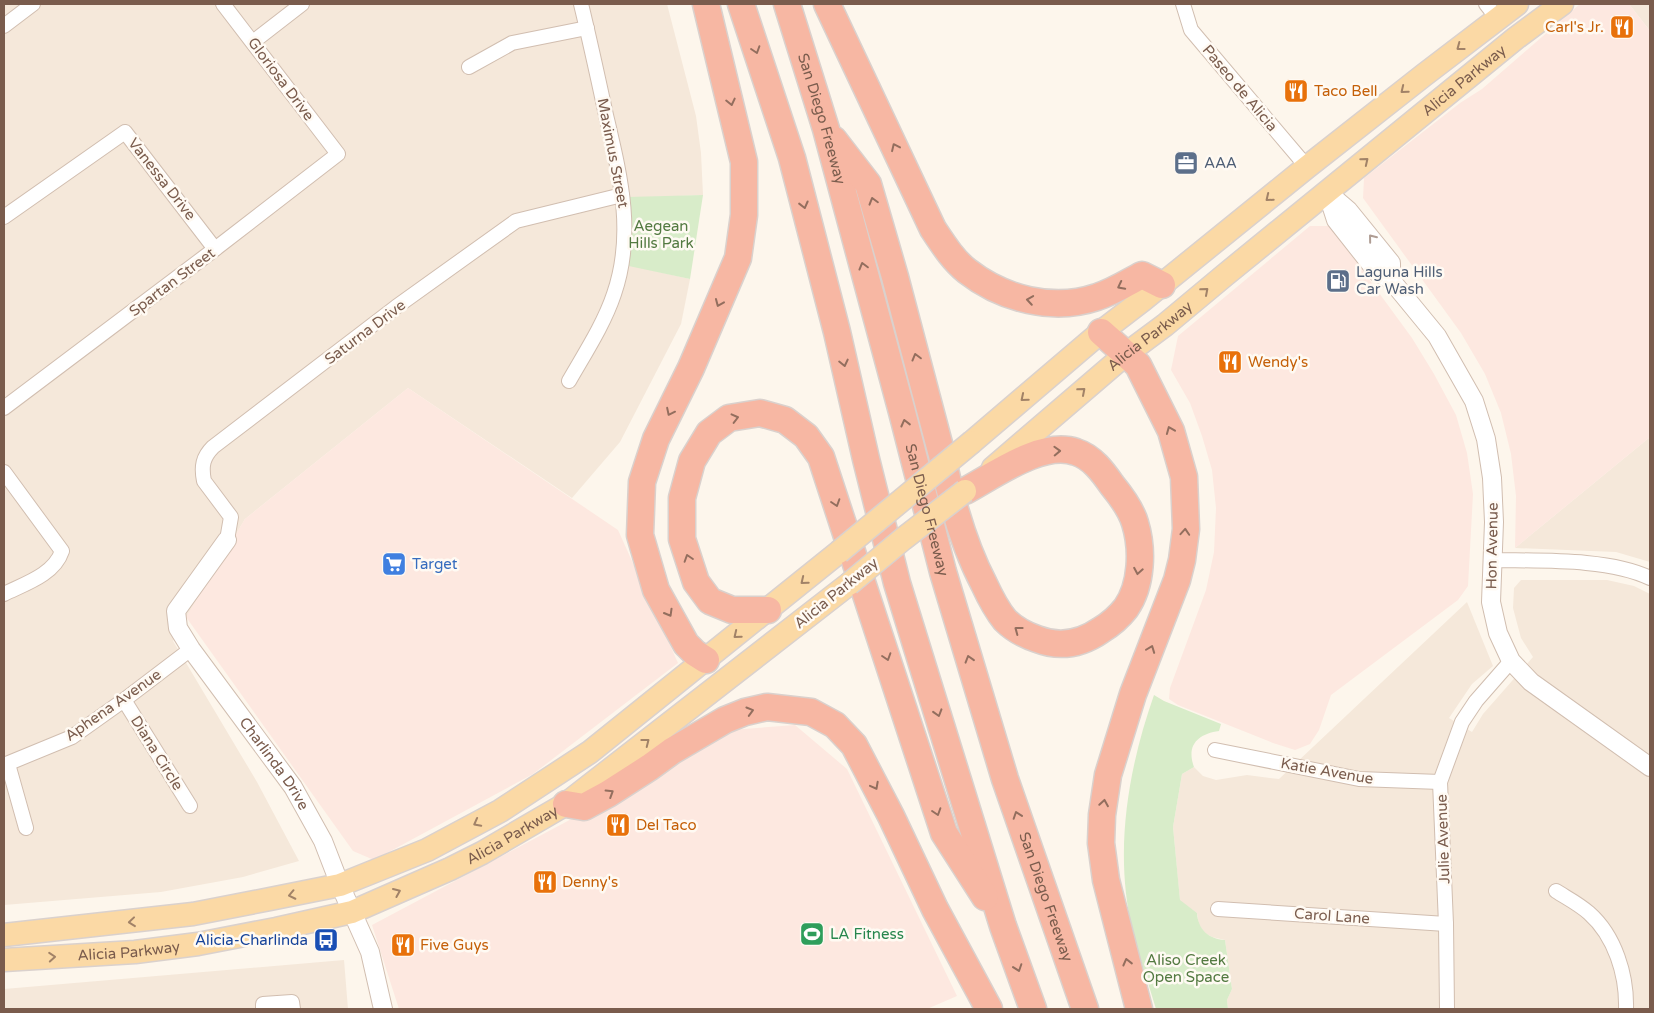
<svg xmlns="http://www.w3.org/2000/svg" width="1654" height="1013" viewBox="0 0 1654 1013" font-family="'Varela Round',sans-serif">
<rect width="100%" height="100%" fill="#fdf6ec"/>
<g fill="#f5e8da">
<path d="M4,4h663l29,112 5,37 2,42 -76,3 -3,66 66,15 -9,45 -61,118 -48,56 -164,-110 -163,131 -72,122 84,141 42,79 -56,16 -82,15 -157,13z"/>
<path d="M1629,4h21v27z"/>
<path d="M1650,437v125l-34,-10 -101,-4z"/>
<path d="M1521,580h86l27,6 16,8v415h-422l-1,-9 5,-11 -7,-49 -13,-3 -7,-4 -6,-8 -2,-12 -17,-12 -7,-74 9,-53 12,-7 9,9 13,4 31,-5 32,4 188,-177 26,64 -21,18 -23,34 23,14 11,-18 50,-57 -12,-19 -8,-30 1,-20z"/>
<path d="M344,960l4,49h-344v-20z"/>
</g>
<g fill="#fde8e0">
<path d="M1580,4h49l21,27v406l-135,111 1,-52 -5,-42 -10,-41 -16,-39 -24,-41 -98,-135 1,-20 96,-75 22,-14z"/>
<path d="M1310,226h20l82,112 22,36 22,41 11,38 6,41 -5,92 -10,14 -127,95 -12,35 -9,14 -15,6 -22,-7 -95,-38 -9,-6 1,-11 36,-98 8,-38 2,-44 -4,-38 -10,-34 -12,-33 -19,-33 7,-34z"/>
<path d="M408,388l210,142 60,133 -145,111 -159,86 -21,-9 -167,-234 59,-98z"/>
<path d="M795,725l52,44 110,227 -30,13h-528l-27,-84 192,-102 166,-93z"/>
</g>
<g fill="#d8ecc9">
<path d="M703,195l-13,84 -66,-14 3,-68z"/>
<path d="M1154,695l10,6 57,23 -2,7c-21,3 -33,14 -25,36l-12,7 -9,53 7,73 17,13c1,16 11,26 28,27l7,49 -5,11 1,9h-72c-8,-27 -17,-53 -24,-81 -18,-77 -4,-159 22,-233z"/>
</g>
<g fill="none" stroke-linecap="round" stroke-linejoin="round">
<defs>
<g id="minor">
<path d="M1183,4l8,26 116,137"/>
<path d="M1486,4l11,14"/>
<path d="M4,26l29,-22"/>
<path d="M253,42l49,-38"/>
<path d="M469,67l43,-24 75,-15"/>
<path d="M4,217l121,-85 90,117"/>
<path d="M569,381c16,-28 35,-57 45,-87 21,-61 6,-119 -8,-179 -8,-37 -16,-74 -25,-111"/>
<path d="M4,408l211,-159 123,-95 -115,-150"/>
<path d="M4,472l58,79c-8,24 -38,33 -58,43"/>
<path d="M227,540l4,-23 -27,-36c-3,-15 -1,-24 9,-34l183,-140 120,-86 106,-26"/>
<path d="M1493,560c46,1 116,-2 157,18"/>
<path d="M124,700l66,106"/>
<path d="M1215,750l144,29 81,3"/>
<path d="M8,764l18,64"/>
<path d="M4,765l68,-28 52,-37 67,-51"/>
<path d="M1556,891c11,7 23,13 33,22 26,23 38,62 37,96"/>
<path d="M1218,909l228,15"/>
<path d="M263,1009v-5l29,-2 1,7"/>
<path d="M1447,1009l-1,-85 -6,-142 22,-60 14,-21 35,-40"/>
</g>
<g id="tertiary">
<path d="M1327,192l9,28 41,52 14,8 46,56 37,65 12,38 6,39 2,44 -3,80 7,31 13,28 20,21 119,85"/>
<path d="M1327,192l21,18 43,53v17"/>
<path id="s1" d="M227,540l-51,71 2,17 13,21 102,138 30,54 17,44 30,67 13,57"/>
</g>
<g id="primary">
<path d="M972,442l129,-110 43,-33 163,-132 117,-92 93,-71"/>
<path id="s2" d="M993,468l133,-114 39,-29 60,-50 291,-237 46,-34"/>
<path d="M4,935l189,-21 77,-15 70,-14 87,-35 73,-39 90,-59 249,-200"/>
<path id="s3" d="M4,960l131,-8 63,-8 78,-15 76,-17 98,-43 32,-16 84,-49 283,-220"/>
</g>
<g id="motorway">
<path d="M706,4l38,158v53l-6,43 -47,110 -35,71 -14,43 -2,53 16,55 30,54 9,9 11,7"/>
<path d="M741,4l51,154 45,174 29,127 31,124 106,343 30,83"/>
<path id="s4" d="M787,4l39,125 76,283 41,160 62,207 80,230"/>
<path d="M827,4l106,225c10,15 20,31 34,42 36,28 86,41 130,26 16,-5 30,-14 45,-22l20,10"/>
<path d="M834,140l34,44 27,93 47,178c9,45 21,89 42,129 6,13 12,25 21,36 9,9 20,15 32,19 23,9 44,5 64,-9 10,-6 18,-13 25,-22 16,-23 17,-59 9,-85 -4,-14 -14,-27 -23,-38 -9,-13 -20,-28 -36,-33 -34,-12 -81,23 -111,39"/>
<path d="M1101,332l37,33 33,66 13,46 2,52 -4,31 -5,20 -44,114 -25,81 -6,40 -1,28 5,37 33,129"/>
<path d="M768,610h-36l-22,-9 -14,-19 -14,-43v-41l10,-37 17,-28 20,-15 31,-5 25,7 21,16 15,21 123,376 41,64"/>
<path d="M566,804l18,3 24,-13 42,-27 22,-16 53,-31 20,-8 22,-5 44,5 24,13 19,20 37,71 44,93 54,100"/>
</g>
</defs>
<use href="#minor" stroke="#d1beb0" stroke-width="16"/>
<use href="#tertiary" stroke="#d1beb0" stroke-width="20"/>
<use href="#primary" stroke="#dad1cd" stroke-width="25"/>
<use href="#motorway" stroke="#dad1cd" stroke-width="29"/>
<use href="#minor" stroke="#fff" stroke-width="14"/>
<use href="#tertiary" stroke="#fff" stroke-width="18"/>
<use href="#primary" stroke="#fbd9a5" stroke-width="22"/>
<use href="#motorway" stroke="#f7b7a3" stroke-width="26"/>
<defs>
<g id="primary-bridge">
<path d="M839,552l133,-110"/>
<path d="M849,584l54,-45 62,-48"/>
</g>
</defs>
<use href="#primary-bridge" stroke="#dad1cd" stroke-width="25" stroke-linecap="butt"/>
<use href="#primary-bridge" stroke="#fbd9a5" stroke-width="22"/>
</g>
<defs><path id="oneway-chevron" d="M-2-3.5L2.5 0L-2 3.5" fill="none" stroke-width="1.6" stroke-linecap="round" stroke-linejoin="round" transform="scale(1.25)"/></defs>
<g stroke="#a18267">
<use href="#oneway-chevron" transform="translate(1460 47) rotate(143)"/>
<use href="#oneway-chevron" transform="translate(1404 90) rotate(141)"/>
<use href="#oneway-chevron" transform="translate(1365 161) rotate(-39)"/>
<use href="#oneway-chevron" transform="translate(1269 198) rotate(141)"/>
<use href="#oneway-chevron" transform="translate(1205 291) rotate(-41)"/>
<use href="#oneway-chevron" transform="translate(1082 391) rotate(-41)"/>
<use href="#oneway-chevron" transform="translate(1024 398) rotate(140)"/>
<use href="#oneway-chevron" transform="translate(804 581) rotate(141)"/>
<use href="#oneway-chevron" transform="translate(737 635) rotate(141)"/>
<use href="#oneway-chevron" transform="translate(646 742) rotate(-38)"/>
<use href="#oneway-chevron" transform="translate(477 823) rotate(152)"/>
<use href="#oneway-chevron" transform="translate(397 892) rotate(-23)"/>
<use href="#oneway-chevron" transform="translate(292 895) rotate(168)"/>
<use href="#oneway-chevron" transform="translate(132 922) rotate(174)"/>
<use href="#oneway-chevron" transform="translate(52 957) rotate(-4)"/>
</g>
<g stroke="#936e5e">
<use href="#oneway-chevron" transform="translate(756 50) rotate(72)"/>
<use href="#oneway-chevron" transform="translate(731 102) rotate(77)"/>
<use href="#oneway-chevron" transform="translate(895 147) rotate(-115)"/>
<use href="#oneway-chevron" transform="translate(873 201) rotate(-106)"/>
<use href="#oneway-chevron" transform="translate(804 205) rotate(76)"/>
<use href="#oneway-chevron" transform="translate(863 266) rotate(-105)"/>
<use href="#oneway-chevron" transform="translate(1121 286) rotate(153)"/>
<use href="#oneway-chevron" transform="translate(1030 300) rotate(-171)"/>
<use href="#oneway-chevron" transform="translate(719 303) rotate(113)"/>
<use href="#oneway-chevron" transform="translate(916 357) rotate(-105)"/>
<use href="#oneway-chevron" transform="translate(844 363) rotate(77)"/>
<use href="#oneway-chevron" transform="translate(670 412) rotate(116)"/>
<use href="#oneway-chevron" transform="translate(735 418) rotate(-14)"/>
<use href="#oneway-chevron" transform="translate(905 423) rotate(-104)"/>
<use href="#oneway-chevron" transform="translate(1170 430) rotate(-112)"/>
<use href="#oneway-chevron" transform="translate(1057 451) rotate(-2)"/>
<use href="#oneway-chevron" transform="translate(836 503) rotate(72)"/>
<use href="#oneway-chevron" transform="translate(1185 532) rotate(-86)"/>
<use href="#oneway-chevron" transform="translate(688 558) rotate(-108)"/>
<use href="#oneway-chevron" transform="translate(1138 571) rotate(100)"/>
<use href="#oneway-chevron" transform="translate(669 613) rotate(60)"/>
<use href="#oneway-chevron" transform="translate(1018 630) rotate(-143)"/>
<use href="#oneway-chevron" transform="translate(1151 649) rotate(-69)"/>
<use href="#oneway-chevron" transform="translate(887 657) rotate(72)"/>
<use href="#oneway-chevron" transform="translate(969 659) rotate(-107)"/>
<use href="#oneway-chevron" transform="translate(750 711) rotate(-16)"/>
<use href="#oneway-chevron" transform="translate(938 713) rotate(73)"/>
<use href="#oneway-chevron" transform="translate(875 786) rotate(62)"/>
<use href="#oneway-chevron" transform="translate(610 793) rotate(-32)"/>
<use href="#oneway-chevron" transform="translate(1104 803) rotate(-81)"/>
<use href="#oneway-chevron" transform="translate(937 812) rotate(72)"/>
<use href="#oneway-chevron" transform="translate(1017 815) rotate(-109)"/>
<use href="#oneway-chevron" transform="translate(1127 962) rotate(-104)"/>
<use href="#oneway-chevron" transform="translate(1018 968) rotate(71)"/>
</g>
<use stroke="#af9d94" href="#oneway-chevron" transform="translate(1372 238) rotate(-129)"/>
<defs>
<symbol id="restaurant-square" viewBox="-11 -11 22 22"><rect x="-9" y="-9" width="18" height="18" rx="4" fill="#e8710a" stroke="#fffaf3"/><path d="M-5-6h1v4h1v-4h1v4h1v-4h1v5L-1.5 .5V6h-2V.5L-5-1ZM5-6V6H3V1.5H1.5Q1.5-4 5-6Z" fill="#fff"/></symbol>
<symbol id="office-square" viewBox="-11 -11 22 22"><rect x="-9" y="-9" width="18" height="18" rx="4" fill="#5c6f8a" stroke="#fffaf3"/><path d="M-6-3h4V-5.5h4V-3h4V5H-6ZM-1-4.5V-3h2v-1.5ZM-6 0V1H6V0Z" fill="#fff"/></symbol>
<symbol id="fuel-square" viewBox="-11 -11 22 22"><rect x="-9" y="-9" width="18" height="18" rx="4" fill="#5c6f8a" stroke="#fffaf3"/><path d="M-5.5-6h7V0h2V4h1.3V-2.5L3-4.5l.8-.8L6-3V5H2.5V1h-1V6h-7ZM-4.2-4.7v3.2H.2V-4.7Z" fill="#fff"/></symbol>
<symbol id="supermarket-square" viewBox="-11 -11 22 22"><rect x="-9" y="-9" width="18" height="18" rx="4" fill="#3f7fe0" stroke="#fffaf3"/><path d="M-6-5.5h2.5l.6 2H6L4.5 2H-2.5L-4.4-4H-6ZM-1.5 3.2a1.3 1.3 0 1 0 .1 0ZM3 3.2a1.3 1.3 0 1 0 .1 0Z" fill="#fff"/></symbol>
<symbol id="stadium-square" viewBox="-11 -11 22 22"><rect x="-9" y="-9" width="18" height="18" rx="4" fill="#2e9e5b" stroke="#fffaf3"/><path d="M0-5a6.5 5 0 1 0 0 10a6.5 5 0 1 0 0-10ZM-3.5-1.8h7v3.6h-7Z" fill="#fff"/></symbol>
<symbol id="bus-square" viewBox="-11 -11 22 22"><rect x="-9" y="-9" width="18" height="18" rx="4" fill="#1a4fb4" stroke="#fffaf3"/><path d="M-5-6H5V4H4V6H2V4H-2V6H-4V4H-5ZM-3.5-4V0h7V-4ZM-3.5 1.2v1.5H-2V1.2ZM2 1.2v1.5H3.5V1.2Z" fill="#fff"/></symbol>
</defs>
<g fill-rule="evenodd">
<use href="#restaurant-square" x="1608" y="13" width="28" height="28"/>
<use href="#restaurant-square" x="1282" y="77" width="28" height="28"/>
<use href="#office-square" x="1172" y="149" width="28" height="28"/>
<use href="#fuel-square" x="1324" y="267" width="28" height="28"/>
<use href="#restaurant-square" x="1216" y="348" width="28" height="28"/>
<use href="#supermarket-square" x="380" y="550" width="28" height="28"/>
<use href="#restaurant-square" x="604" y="811" width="28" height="28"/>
<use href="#restaurant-square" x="531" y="868" width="28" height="28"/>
<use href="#stadium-square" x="798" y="920" width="28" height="28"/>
<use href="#bus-square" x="312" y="926" width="28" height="28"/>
<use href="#restaurant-square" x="389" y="931" width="28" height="28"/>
</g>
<g text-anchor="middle" stroke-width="5" stroke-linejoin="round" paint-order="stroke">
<g font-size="15" fill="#c56008" stroke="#fffaf3" text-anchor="start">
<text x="1604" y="32" text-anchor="end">Carl's Jr.</text>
<text x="1314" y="96">Taco Bell</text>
<text x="1248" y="367">Wendy's</text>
<text x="636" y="830">Del Taco</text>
<text x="562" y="887">Denny's</text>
<text x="420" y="950">Five Guys</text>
</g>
<g font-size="15" fill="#7a5c4d" stroke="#fffaf3">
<text transform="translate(281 79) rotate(53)" y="5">Gloriosa Drive</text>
<text dy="5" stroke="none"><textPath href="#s2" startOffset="610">Alicia Parkway</textPath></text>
<text transform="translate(1240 88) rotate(50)" y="5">Paseo de Alicia</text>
<text dy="5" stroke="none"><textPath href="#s4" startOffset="120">San Diego Freeway</textPath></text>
<text transform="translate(613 153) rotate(79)" y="5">Maximus Street</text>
<text transform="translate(162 179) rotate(52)" y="5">Vanessa Drive</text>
<text transform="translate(172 282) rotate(-37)" y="5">Spartan Street</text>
<text transform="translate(365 332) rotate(-37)" y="5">Saturna Drive</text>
<text dy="5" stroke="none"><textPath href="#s2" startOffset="205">Alicia Parkway</textPath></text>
<text dy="5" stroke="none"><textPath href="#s4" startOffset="525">San Diego Freeway</textPath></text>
<text transform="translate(1492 546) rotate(-89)" y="5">Hon Avenue</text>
<text transform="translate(836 593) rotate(-39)" y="5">Alicia Parkway</text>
<text transform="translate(113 705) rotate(-35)" y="5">Aphena Avenue</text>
<text transform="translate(157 753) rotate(58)" y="5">Diana Circle</text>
<text dy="5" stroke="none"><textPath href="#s1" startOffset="271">Charlinda Drive</textPath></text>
<text transform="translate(1327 771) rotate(10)" y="5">Katie Avenue</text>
<text dy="5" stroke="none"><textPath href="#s3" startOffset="530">Alicia Parkway</textPath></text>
<text transform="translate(1443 839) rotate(-92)" y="5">Julie Avenue</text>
<text dy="5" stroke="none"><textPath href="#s4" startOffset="930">San Diego Freeway</textPath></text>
<text transform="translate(1332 916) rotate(4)" y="5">Carol Lane</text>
<text dy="5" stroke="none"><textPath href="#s3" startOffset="125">Alicia Parkway</textPath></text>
</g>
<g font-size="15" fill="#4e5e75" stroke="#fffaf3" text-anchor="start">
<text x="1204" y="168">AAA</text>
<text x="1356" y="277">Laguna Hills<tspan x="1356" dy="17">Car Wash</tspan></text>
</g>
<g font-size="15" fill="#537a41" stroke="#fffaf3">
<text x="661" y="231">Aegean<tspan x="661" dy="17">Hills Park</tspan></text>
<text x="1186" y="965">Aliso Creek<tspan x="1186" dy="17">Open Space</tspan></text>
</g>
<g font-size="15" fill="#366cbe" stroke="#fffaf3" text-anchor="start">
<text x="412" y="569">Target</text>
</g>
<g font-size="15" fill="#27864d" stroke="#fffaf3" text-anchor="start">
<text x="830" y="939">LA Fitness</text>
</g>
<g font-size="15" fill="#164399" stroke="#fffaf3" text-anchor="end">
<text x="308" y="945">Alicia-Charlinda</text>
</g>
</g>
<rect width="1654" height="1013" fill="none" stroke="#7a5c4d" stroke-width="10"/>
</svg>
